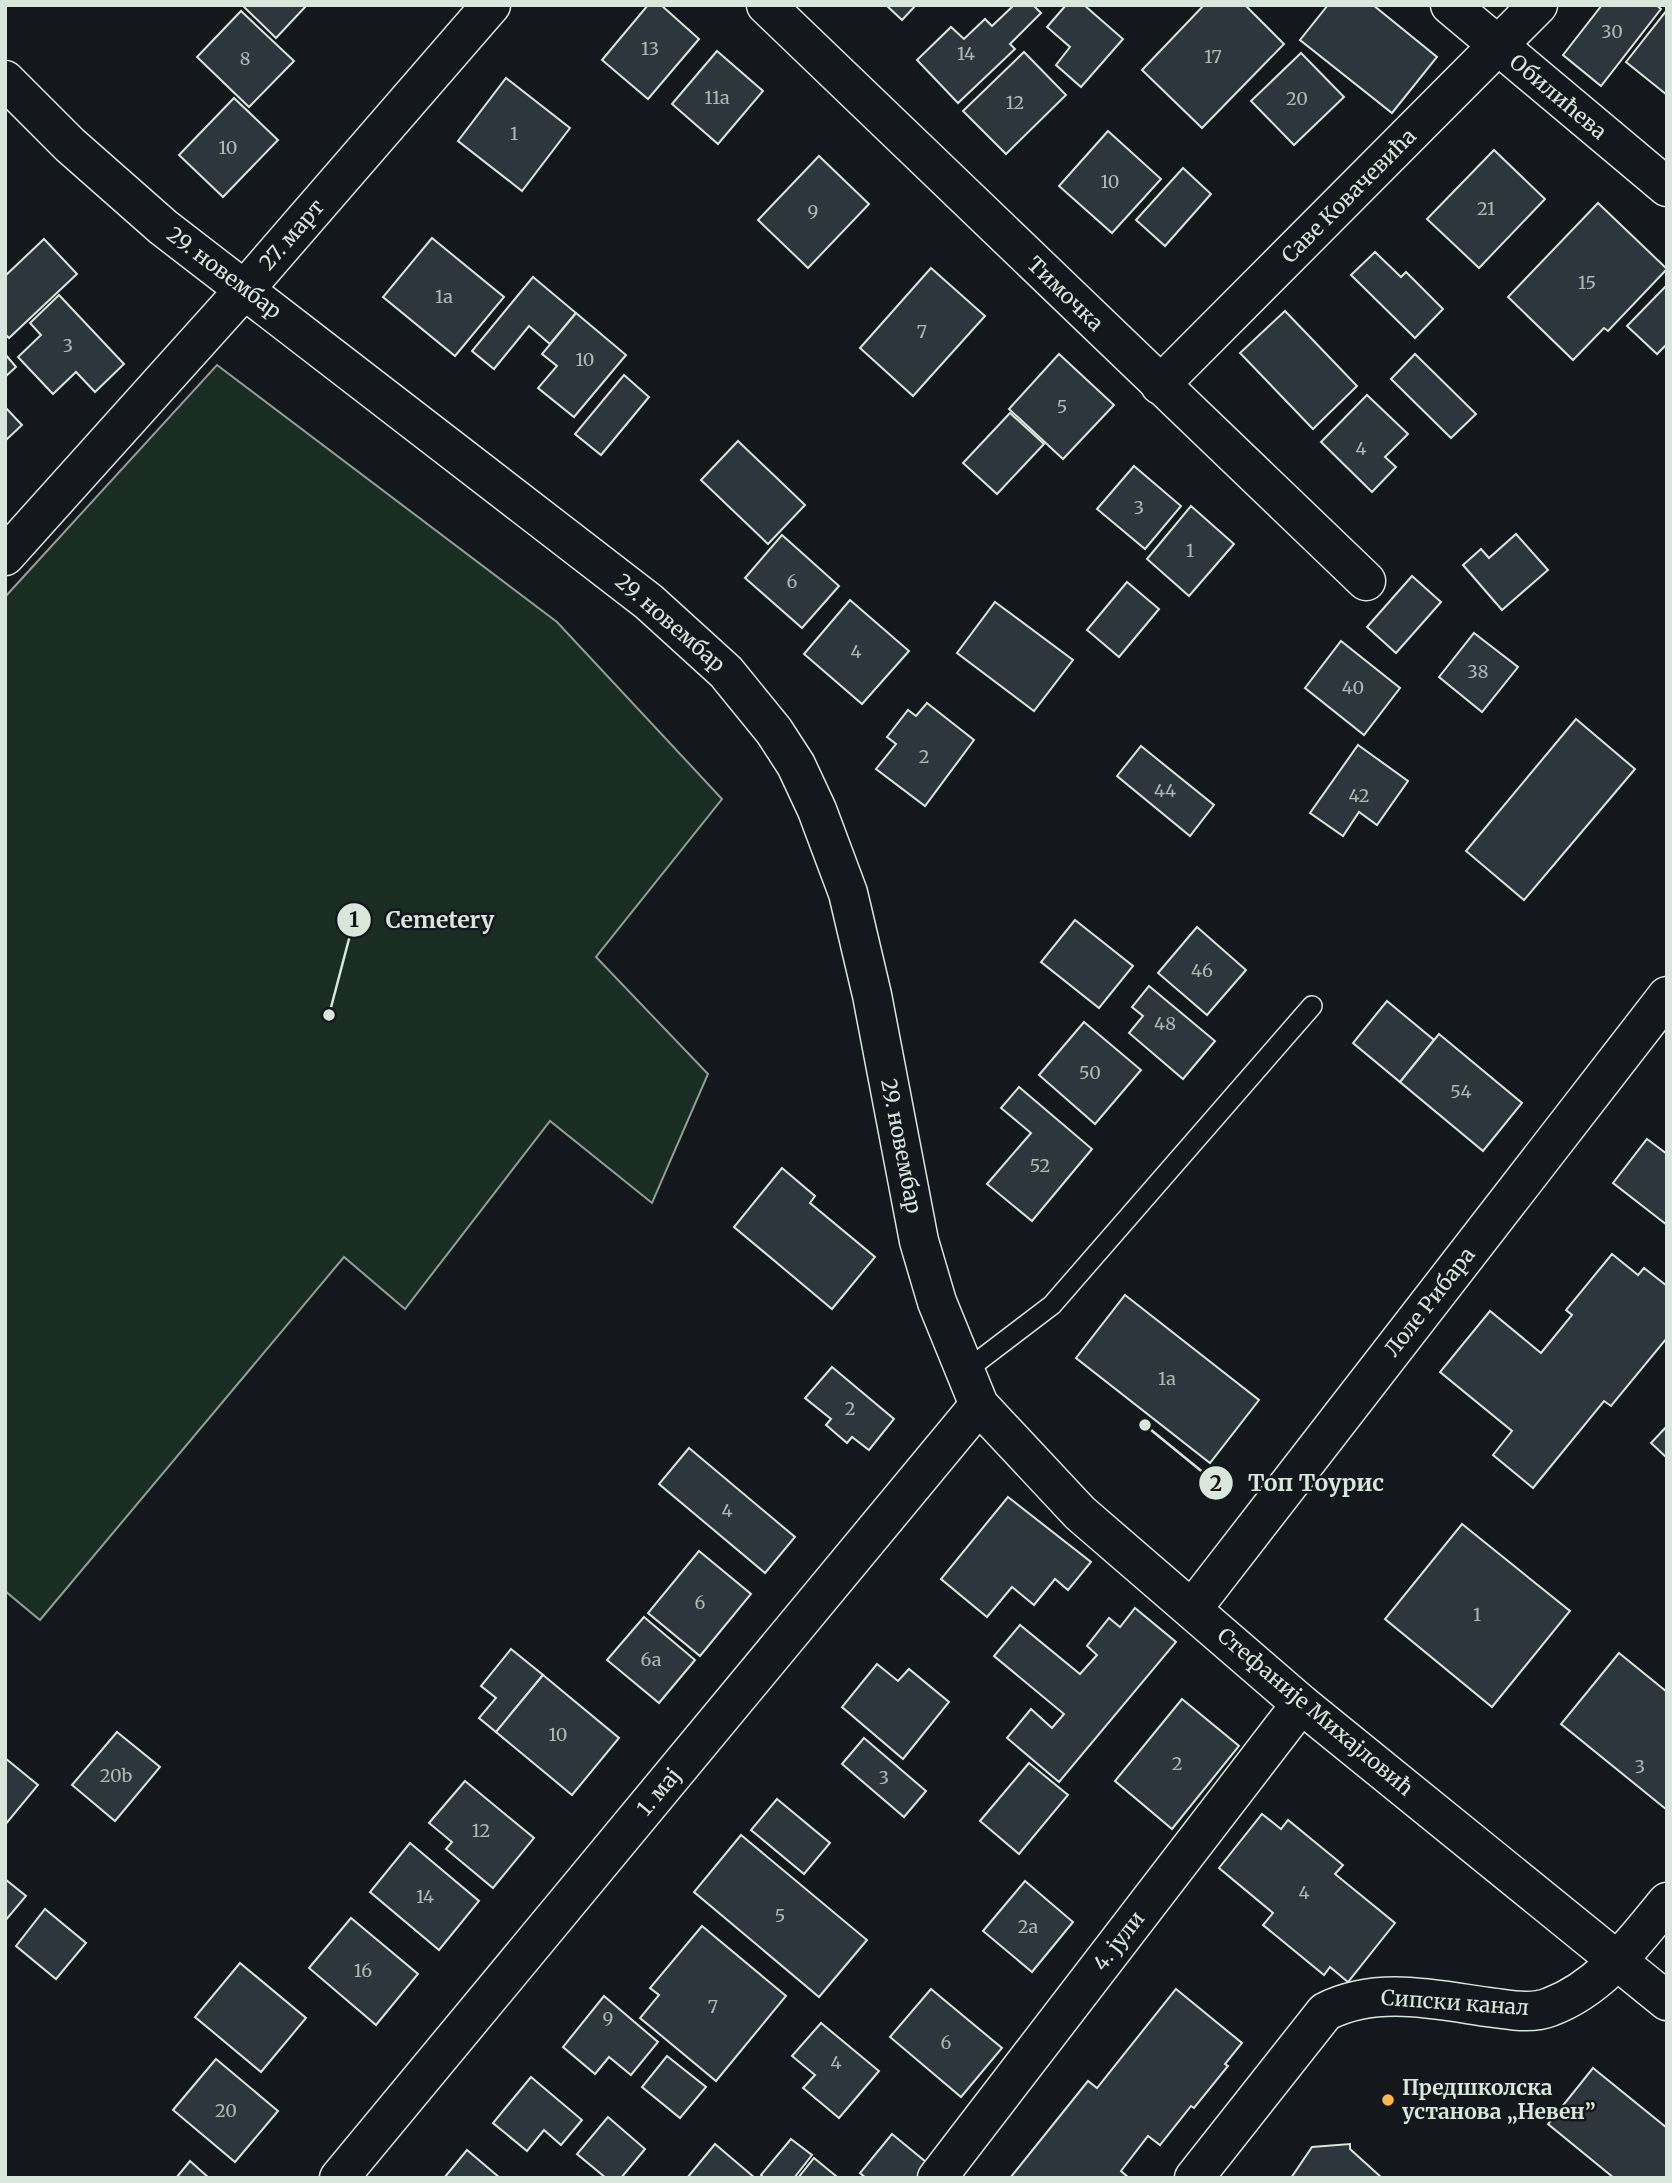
<svg xmlns="http://www.w3.org/2000/svg" width="1672" height="2183" viewBox="0 0 1672 2183" font-family="Merriweather,serif">
<rect width="100%" height="100%" fill="#14181c"/>
<path fill="#1a2d24" stroke="#939e99" stroke-width="2" d="M217,365l340,257 165,177 -126,158 112,117 -56,129 -102,-82 -145,188 -61,-52 -304,363 -35,-29v-994z"/>
<g fill="#2c363c" stroke="#d8e6dc" stroke-width="2">
<path d="M242,5h65l-31,33z"/>
<path d="M648,5h13l38,34 -51,60 -46,-39z"/>
<path d="M886,5h30l-14,15z"/>
<path d="M1014,5h19l8,8 -31,31 5,5 -57,54 -41,-43 34,-33 13,12 21,-20 7,7z"/>
<path d="M1066,5h18l39,34 -42,48 -25,-22 14,-18 -23,-20z"/>
<path d="M1204,5h41l39,39 -82,84 -60,-58z"/>
<path d="M1328,5h45l64,52 -45,56 -92,-73z"/>
<path d="M1602,5h54l5,4 -60,77 -38,-31z"/>
<path d="M1667,10v85l-41,-33z"/>
<path d="M241,11l53,50 -45,46 -52,-50z"/>
<path d="M717,51l46,40 -45,53 -46,-40z"/>
<path d="M1024,52l42,43 -60,59 -43,-43z"/>
<path d="M1301,53l43,44 -50,48 -43,-44z"/>
<path d="M506,78l64,50 -48,63 -64,-50z"/>
<path d="M234,98l44,42 -55,57 -44,-42z"/>
<path d="M1108,131l53,48 -49,54 -53,-47z"/>
<path d="M1494,150l51,49 -66,69 -52,-49z"/>
<path d="M819,156l50,48 -61,64 -50,-48z"/>
<path d="M1183,168l28,26 -46,52 -29,-26z"/>
<path d="M1598,203l69,66 -59,62 -4,-3 -31,32 -65,-63z"/>
<path d="M432,238l72,59 -49,59 -72,-59z"/>
<path d="M44,239l33,35 -68,64 -4,-4v-58z"/>
<path d="M1375,252l26,25 5,-5 37,37 -28,29 -64,-63z"/>
<path d="M931,268l54,48 -72,80 -53,-48z"/>
<path d="M533,277l43,36 -26,31 -21,-18 -35,43 -22,-18z"/>
<path d="M1667,285v59l-10,10 -30,-28z"/>
<path d="M59,295l65,69 -29,28 -19,-20 -23,22 -35,-37 23,-22 -11,-12z"/>
<path d="M1285,311l72,75 -44,43 -73,-76z"/>
<path d="M576,313l50,42 -52,62 -36,-29 19,-22 -15,-12z"/>
<path d="M5,354l11,13 -11,10z"/>
<path d="M1059,354l55,51 -51,54 -54,-50z"/>
<path d="M1415,354l61,60 -25,24 -60,-59z"/>
<path d="M624,375l25,22 -48,58 -26,-21z"/>
<path d="M1367,395l41,39 -23,23 11,10 -24,25 -51,-50z"/>
<path d="M5,407l17,18 -17,16z"/>
<path d="M1010,413l34,31 -47,50 -34,-31z"/>
<path d="M738,441l67,64 -37,39 -67,-64z"/>
<path d="M1134,466l47,40 -36,43 -48,-40z"/>
<path d="M1191,506l43,38 -45,52 -42,-37z"/>
<path d="M1516,534l32,36 -46,40 -39,-45 18,-16 8,9z"/>
<path d="M782,535l57,51 -37,42 -57,-50z"/>
<path d="M1412,576l29,26 -45,51 -29,-26z"/>
<path d="M1127,582l32,27 -40,48 -32,-27z"/>
<path d="M850,600l59,51 -47,53 -58,-50z"/>
<path d="M995,602l78,58 -39,51 -77,-58z"/>
<path d="M1474,633l44,34 -36,45 -43,-35z"/>
<path d="M1341,641l59,47 -36,47 -59,-47z"/>
<path d="M927,703l47,37 -49,66 -49,-37 20,-25 -9,-7 21,-27 8,6z"/>
<path d="M1576,719l59,50 -111,131 -58,-49z"/>
<path d="M1358,745l50,36 -31,44 -18,-13 -16,24 -33,-23z"/>
<path d="M1141,746l73,59 -24,31 -73,-60z"/>
<path d="M1075,920l58,46 -34,42 -58,-46z"/>
<path d="M1197,927l49,43 -39,45 -49,-42z"/>
<path d="M1149,986l66,55 -32,38 -54,-46 14,-17 -11,-9z"/>
<path d="M1387,1001l47,39 -34,42 -47,-39z"/>
<path d="M1084,1022l57,48 -46,54 -56,-49z"/>
<path d="M1439,1034l83,69 -39,48 -83,-69z"/>
<path d="M1019,1087l73,62 -60,72 -45,-37 44,-51 -30,-25z"/>
<path d="M1647,1139l20,15v71l-54,-42z"/>
<path d="M782,1168l33,28 -5,7 65,54 -43,52 -98,-82z"/>
<path d="M1612,1254l26,21 6,-7 23,18v52l-56,68 -7,-5 -71,87 -40,-33 19,-24 -72,-59 50,-61 51,42 31,-38 -6,-5z"/>
<path d="M1125,1295l134,105 -49,63 -134,-105z"/>
<path d="M832,1367l62,52 -25,31 -17,-13 -5,6 -21,-18 5,-6 -26,-21z"/>
<path d="M1667,1426v32l-16,-15z"/>
<path d="M689,1448l106,89 -30,36 -106,-89z"/>
<path d="M1008,1497l83,65 -23,28 -13,-11 -21,26 -22,-18 -25,30 -46,-38z"/>
<path d="M1462,1524l108,87 -78,96 -107,-88z"/>
<path d="M699,1551l52,43 -51,62 -52,-43z"/>
<path d="M1135,1608l41,34 -117,140 -52,-44 24,-29 21,19 12,-14 -70,-58 26,-31 60,49 17,-19 -10,-9 22,-28 11,9z"/>
<path d="M644,1617l51,43 -36,43 -52,-43z"/>
<path d="M511,1649l32,26 -47,57 -17,-14 17,-20 -15,-12z"/>
<path d="M1619,1653l48,39v118l-106,-86z"/>
<path d="M877,1664l21,17 11,-12 40,33 -46,57 -61,-52z"/>
<path d="M543,1675l76,63 -47,57 -76,-63z"/>
<path d="M1182,1699l57,47 -67,83 -57,-48z"/>
<path d="M117,1732l43,35 -45,54 -43,-36z"/>
<path d="M864,1738l62,53 -22,26 -62,-53z"/>
<path d="M5,1758l33,27 -33,40z"/>
<path d="M1029,1763l39,32 -49,59 -39,-33z"/>
<path d="M465,1781l69,57 -41,50 -47,-39 6,-7 -23,-19z"/>
<path d="M777,1799l53,44 -26,31 -53,-44z"/>
<path d="M1262,1814l19,15 7,-9 55,45 -8,9 60,49 -47,59 -18,-15 -6,8 -61,-50 10,-12 -54,-45z"/>
<path d="M741,1835l126,105 -48,57 -125,-105z"/>
<path d="M410,1843l69,58 -40,49 -69,-58z"/>
<path d="M5,1879l21,17 -21,25z"/>
<path d="M1025,1881l48,41 -41,50 -49,-41z"/>
<path d="M45,1909l41,34 -30,36 -40,-33z"/>
<path d="M351,1918l67,56 -42,51 -67,-57z"/>
<path d="M702,1926l84,70 -70,85 -76,-63 19,-23 -9,-7z"/>
<path d="M240,1963l66,55 -45,54 -66,-55z"/>
<path d="M931,1989l71,59 -41,49 -71,-60z"/>
<path d="M1176,1989l66,54 -17,21 3,2 -34,42 -3,-2 -31,39 -12,-9 -27,35 8,7h-119l78,-97 9,7z"/>
<path d="M604,1996l54,46 -27,33 -22,-18 -14,17 -32,-27z"/>
<path d="M821,2023l58,48 -40,47 -36,-30 12,-13 -23,-19z"/>
<path d="M667,2056l39,31 -26,31 -38,-31z"/>
<path d="M216,2059l62,52 -43,51 -62,-52z"/>
<path d="M1593,2068l74,60v50h-53l-66,-54z"/>
<path d="M531,2077l51,43 -21,25 -17,-15 -17,21 -34,-28z"/>
<path d="M608,2117l37,32 -24,29h-15l-29,-24z"/>
<path d="M892,2134l40,33 -9,11h-57l-6,-5z"/>
<path d="M791,2139l21,16 -18,23h-30l-3,-3z"/>
<path d="M715,2144l40,34h-68z"/>
<path d="M1350,2144v5l32,29h-91l21,-31z"/>
<path d="M467,2150l33,28h-56z"/>
<path d="M814,2158l22,18 -1,2h-37z"/>
<path d="M190,2161l19,17h-33z"/>
</g>
<g fill="none" stroke-linecap="round" stroke-linejoin="round">
<defs>
<path id="service" d="M964,1372l88,-67 260,-299"/>
<g id="minor">
<path d="M766,5l600,576"/>
<path d="M1450,5l217,182"/>
<path d="M1160,385l378,-380"/>
<path d="M5,556l240,-267 246,-284"/>
<path d="M1193,1608l474,-612"/>
<path d="M339,2178l640,-773"/>
<path d="M937,2178l364,-474"/>
<path d="M1194,2178l131,-166c50,-26 108,-13 162,-5 20,2 43,8 63,0 51,-19 84,-65 117,-105"/>
</g>
<path id="secondary" d="M5,80l65,65 93,82 486,375 77,70 48,59 22,34 21,45 31,83 24,102 47,246 18,61 42,103 101,108 221,191 366,297"/>
</defs>
<use href="#service" stroke="#d8e6dc" stroke-width="22"/>
<use href="#minor" stroke="#d8e6dc" stroke-width="41"/>
<use href="#secondary" stroke="#d8e6dc" stroke-width="41"/>
<use href="#service" stroke="#14181c" stroke-width="19"/>
<use href="#minor" stroke="#14181c" stroke-width="38"/>
<use href="#secondary" stroke="#14181c" stroke-width="38"/>
</g>
<circle fill="#ffb74d" stroke="#14181c" stroke-width="2.5" cx="1388" cy="2100" r="7"/>
<g text-anchor="middle" stroke-width="5" stroke-linejoin="round" paint-order="stroke">
<g font-size="18" fill="#adbab4">
<text x="1612" y="38">30</text>
<text x="650" y="55">13</text>
<text x="966" y="60">14</text>
<text x="1213" y="63">17</text>
<text x="245" y="65">8</text>
<text x="717" y="104">11a</text>
<text x="1297" y="105">20</text>
<text x="1015" y="109">12</text>
<text x="514" y="140">1</text>
<text x="228" y="154">10</text>
<text x="1110" y="188">10</text>
<text x="1486" y="215">21</text>
<text x="813" y="218">9</text>
<text x="1587" y="289">15</text>
<text x="444" y="303">1a</text>
<text x="922" y="338">7</text>
<text x="68" y="352">3</text>
<text x="585" y="366">10</text>
<text x="1062" y="413">5</text>
<text x="1361" y="455">4</text>
<text x="1139" y="514">3</text>
<text x="1190" y="557">1</text>
<text x="792" y="588">6</text>
<text x="856" y="658">4</text>
<text x="1478" y="678">38</text>
<text x="1353" y="694">40</text>
<text x="924" y="763">2</text>
<text x="1165" y="797">44</text>
<text x="1359" y="802">42</text>
<text x="1202" y="977">46</text>
<text x="1165" y="1030">48</text>
<text x="1090" y="1079">50</text>
<text x="1461" y="1098">54</text>
<text x="1040" y="1172">52</text>
<text x="1167" y="1385">1a</text>
<text x="850" y="1415">2</text>
<text x="727" y="1517">4</text>
<text x="700" y="1609">6</text>
<text x="1477" y="1621">1</text>
<text x="651" y="1666">6a</text>
<text x="558" y="1741">10</text>
<text x="1177" y="1770">2</text>
<text x="1640" y="1773">3</text>
<text x="116" y="1782">20b</text>
<text x="884" y="1784">3</text>
<text x="481" y="1837">12</text>
<text x="1304" y="1899">4</text>
<text x="425" y="1903">14</text>
<text x="780" y="1922">5</text>
<text x="1028" y="1933">2a</text>
<text x="363" y="1977">16</text>
<text x="713" y="2013">7</text>
<text x="608" y="2025">9</text>
<text x="946" y="2049">6</text>
<text x="836" y="2069">4</text>
<text x="226" y="2117">20</text>
</g>
<g font-size="21" fill="#d8e6dc" stroke="#14181c">
<text transform="translate(1558 97) rotate(40)" y="7">Обилићева</text>
<text transform="translate(1349 196) rotate(-45)" y="7">Саве Ковачевића</text>
<text transform="translate(292 235) rotate(-49)" y="7">27. март</text>
<text transform="translate(224 273) rotate(37)" y="7">29. новембар</text>
<text transform="translate(1065 294) rotate(44)" y="7">Тимочка</text>
<text transform="translate(670 623) rotate(41)" y="7">29. новембар</text>
<text transform="translate(901 1146) rotate(79)" y="7">29. новембар</text>
<text transform="translate(1430 1302) rotate(-52)" y="7">Лоле Рибара</text>
<text transform="translate(1315 1712) rotate(40)" y="7">Стефаније Михајловић</text>
<text transform="translate(659 1792) rotate(-50)" y="7">1. мај</text>
<text transform="translate(1119 1941) rotate(-52)" y="7">4. јули</text>
<text transform="translate(1455 2003) rotate(4)" y="7">Сипски канал</text>
</g>
<g font-size="21" font-weight="bold" fill="#d8e6dc" stroke="#14181c" text-anchor="start">
<text x="1402" y="2095">Предшколска<tspan x="1402" dy="24">установа „Невен”</tspan></text>
</g>
</g>
<path fill="none" stroke="#d8e6dc" stroke-width="2.5" d="M329 1015L354 920M1145 1425L1216 1483"/>
<g fill="#d8e6dc" stroke="#14181c" stroke-width="2.5">
<circle cx="329" cy="1015" r="7"/>
<circle cx="1145" cy="1425" r="7"/>
<circle cx="354" cy="920" r="18"/>
<circle cx="1216" cy="1483" r="18"/>
</g>
<g font-size="21" text-anchor="middle" font-weight="bold" fill="#111">
<text x="354" y="927">1</text>
<text x="1216" y="1491">2</text>
</g>
<g font-size="23" text-anchor="middle" font-weight="bold" fill="#d8e6dc" stroke="#14181c" stroke-width="5" stroke-linejoin="round" paint-order="stroke">
<text x="440" y="928">Cemetery</text>
<text x="1316" y="1491">Топ Тоурис</text>
</g>
<rect width="1672" height="2183" fill="none" stroke="#d8e6dc" stroke-width="14"/>
</svg>
